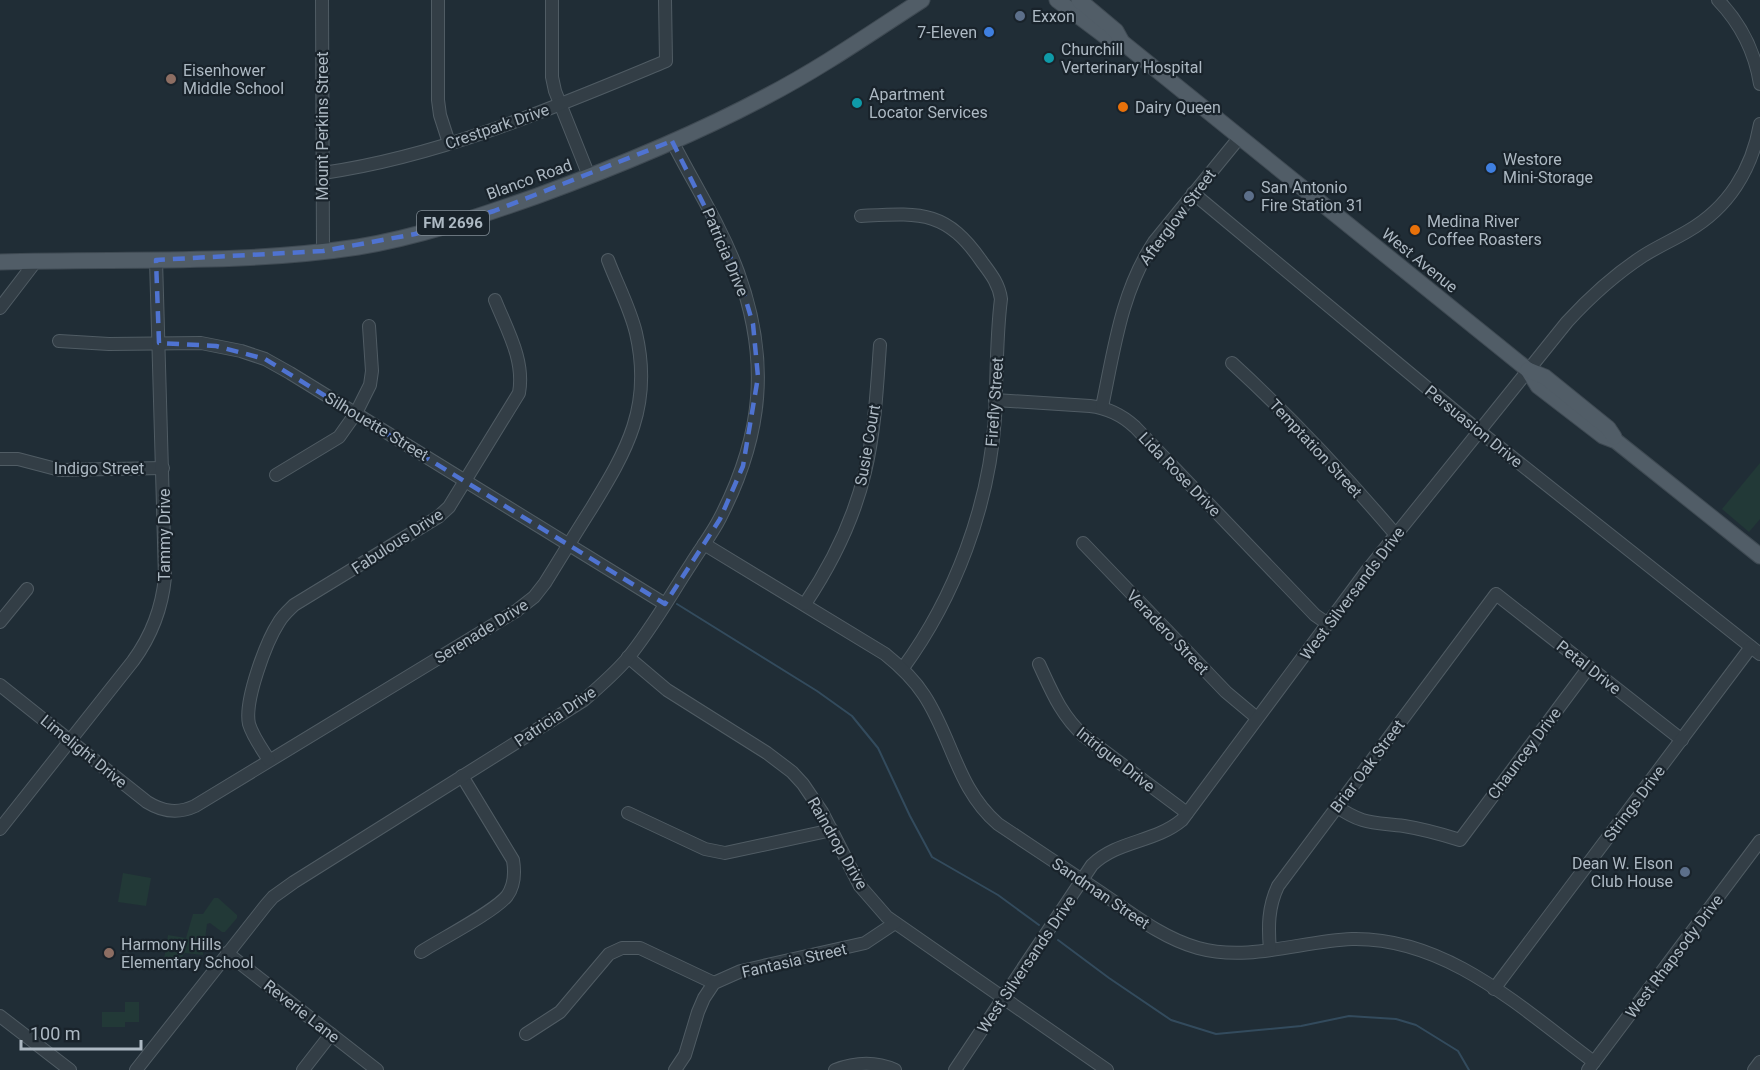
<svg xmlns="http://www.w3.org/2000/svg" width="1760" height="1070" viewBox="0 0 1760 1070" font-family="Roboto,sans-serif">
<rect width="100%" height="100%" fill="#202d36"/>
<g fill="#223937">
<path d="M1760,463v56l-11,13 -27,-23z"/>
<path d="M123,873l28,5 -5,28 -28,-4z"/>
<path d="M214,898h4l19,17v3l-12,14h-3l-12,-9 -3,1 -4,31 -18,-2 -2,2 -1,6 -4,2 -14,-4 4,-24 18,3 7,-24h10z"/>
<path d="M125,1002h14v20h-14v5h-23v-15h23z"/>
</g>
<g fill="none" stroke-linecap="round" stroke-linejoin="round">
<g stroke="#334b5d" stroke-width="2">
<path d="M677,604l140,87 35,25 26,32 32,68 22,41 66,38 41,30"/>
<path d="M1058,940l51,38 62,42 45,14 85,-8 48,-10 47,3 20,6 42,26 11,19"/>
</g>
<defs>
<g id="minor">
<path d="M322,0l1,251"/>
<path d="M438,0v100l2,15 9,28"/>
<path d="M552,0v77l3,14 34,85"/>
<path d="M1718,0c22,23 37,52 42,84"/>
<path d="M323,173c119,-17 232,-66 343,-112l-1,-61"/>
<path d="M1193,193l286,238 281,223"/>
<path d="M861,216c58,-3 85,-7 121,46 9,12 17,22 19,37 -5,39 -4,79 -6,119 -6,88 -40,179 -92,250"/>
<path d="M0,308l36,-47"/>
<path d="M59,341l50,3 92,-1 40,8 24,8 25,14 375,231"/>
<path d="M1232,363c58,53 113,112 164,172"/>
<path d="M995,400l95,6c18,2 32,9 45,21l180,188 13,9"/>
<path d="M1102,407c12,-57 19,-115 52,-165l85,-104"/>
<path d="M0,459h18l42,11 103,-2"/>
<path d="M276,475l63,-38 17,-24 14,-28 2,-14 -3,-45"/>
<path d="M1083,543l143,149 31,26"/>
<path d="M704,544l181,110c15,12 28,24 39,41 28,42 33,94 74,129 34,23 68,45 102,68 31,21 62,46 98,56 51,14 103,-7 154,-9 95,-2 169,69 242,123"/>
<path d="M805,604c26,-39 49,-85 60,-132 10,-42 12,-85 15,-127"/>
<path d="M0,622l27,-33"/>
<path d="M628,657l39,33 100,63 25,19 11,12 19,28 38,74 27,31 220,153"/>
<path d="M1039,664c13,28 22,51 45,72l103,77"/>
<path d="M0,685l147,117c16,10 31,12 48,4l321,-195 18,-14 11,-14c15,-24 30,-49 46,-74 36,-59 62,-103 45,-176 -6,-25 -19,-49 -28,-73"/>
<path d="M269,760c-7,-11 -16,-23 -20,-36 -5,-23 17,-82 30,-102 4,-7 10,-12 15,-17l144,-88 11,-10 70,-114c6,-33 -12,-63 -24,-93"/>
<path d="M1336,806c27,19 37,16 68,20 19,3 37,8 56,14l129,-173"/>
<path d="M628,813l77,36 20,4 107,-23"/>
<path d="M0,829l133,-168c19,-26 29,-52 32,-84l-9,-317"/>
<path d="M1270,950c-2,-23 -2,-43 8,-64l218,-292 186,146"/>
<path d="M421,952c20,-13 73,-40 86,-56 8,-11 8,-24 6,-36l-51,-84"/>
<path d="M227,953l150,117"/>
<path d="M1494,989l257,-342"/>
<path d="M0,1016l70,54"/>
<path d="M526,1034l34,-22 49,-58 13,-6h18l74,35"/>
<path d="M136,1070l130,-165 7,-8 21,-15 290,-182c15,-13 30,-26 43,-41 24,-29 43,-63 64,-95 9,-15 21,-30 29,-46 43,-83 50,-158 18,-246 -17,-46 -44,-88 -66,-131"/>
<path d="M303,1070l28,-36"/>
<path d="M675,1070l10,-15 13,-43 6,-14 10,-15 27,-12 124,-28 30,-20"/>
<path d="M835,1070c21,-8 40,-9 60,0"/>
<path d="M955,1070l137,-205c26,-25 62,-22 90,-45l184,-248 201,-250c23,-25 47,-47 76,-66 14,-9 30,-16 45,-25 40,-23 64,-61 72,-107"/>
<path d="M1588,1070l172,-229"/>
<path d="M1754,1070l6,-8"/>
</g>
<g id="major">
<path d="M1057,0l52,39 13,3"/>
<path d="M1079,0l37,31 6,11 406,328 10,16 65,50 13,5 144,115"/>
<path d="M0,262c119,-4 240,3 358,-15 61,-10 122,-31 179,-51 79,-29 157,-61 230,-100 54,-28 104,-63 155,-96"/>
<path d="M1528,370l17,7 63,51 6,9"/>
</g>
</defs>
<use href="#minor" stroke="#505c64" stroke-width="14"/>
<use href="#major" stroke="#3f4a53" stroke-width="17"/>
<use href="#minor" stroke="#333e46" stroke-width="12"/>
<use href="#major" stroke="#515d67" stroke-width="15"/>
</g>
<path fill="none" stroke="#4f73d1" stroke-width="4.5" stroke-dasharray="12 8" stroke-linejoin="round" d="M672,141l65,130 16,53 5,53 -15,89 -23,53 -55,85 -400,-245 -49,-13 -57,-3 -3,-83 167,-9 92,-17 79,-23z"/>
<g fill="#5c6f8a" stroke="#19232b" stroke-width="2">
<circle cx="1020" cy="16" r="6"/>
<circle cx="1249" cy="196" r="6"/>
<circle cx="1685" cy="872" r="6"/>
</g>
<g fill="#3f7fe0" stroke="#19232b" stroke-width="2">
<circle cx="989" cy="32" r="6"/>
<circle cx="1491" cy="168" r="6"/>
</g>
<g fill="#0f9aa8" stroke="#19232b" stroke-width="2">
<circle cx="1049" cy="58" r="6"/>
<circle cx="857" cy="103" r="6"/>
</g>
<g fill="#8d6e63" stroke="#19232b" stroke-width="2">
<circle cx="171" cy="79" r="6"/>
<circle cx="109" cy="953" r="6"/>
</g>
<g fill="#e8710a" stroke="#19232b" stroke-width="2">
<circle cx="1123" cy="107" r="6"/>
<circle cx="1415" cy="230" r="6"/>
</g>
<g text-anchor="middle" stroke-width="4.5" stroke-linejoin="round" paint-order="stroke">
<rect fill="#19232b" stroke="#818c95" stroke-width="1.5" x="417" y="211" width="72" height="24" rx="4.5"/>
<g font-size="15" font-weight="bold" fill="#adb9c3">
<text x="453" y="228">FM 2696</text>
</g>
<g font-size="16" fill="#adb9c3" stroke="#19232b" text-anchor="start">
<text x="1032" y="22">Exxon</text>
<text x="977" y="38" text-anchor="end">7-Eleven</text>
<text x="1061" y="55">Churchill<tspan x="1061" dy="18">Verterinary Hospital</tspan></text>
<text x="183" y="76">Eisenhower<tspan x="183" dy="18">Middle School</tspan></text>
<text x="869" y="100">Apartment<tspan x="869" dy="18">Locator Services</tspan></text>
<text x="1135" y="113">Dairy Queen</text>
<text x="1503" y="165">Westore<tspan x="1503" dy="18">Mini-Storage</tspan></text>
<text x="1261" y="193">San Antonio<tspan x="1261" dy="18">Fire Station 31</tspan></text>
<text x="1427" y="227">Medina River<tspan x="1427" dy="18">Coffee Roasters</tspan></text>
<text x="1673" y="869" text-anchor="end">Dean W. Elson<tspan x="1673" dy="18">Club House</tspan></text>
<text x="121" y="950">Harmony Hills<tspan x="121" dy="18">Elementary School</tspan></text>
</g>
<g font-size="16" fill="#adb9c3" stroke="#19232b">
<text transform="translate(322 126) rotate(-90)" y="6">Mount Perkins Street</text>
<text transform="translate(497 126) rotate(-19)" y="6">Crestpark Drive</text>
<text transform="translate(529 179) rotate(-20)" y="6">Blanco Road</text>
<text transform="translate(1177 217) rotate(-53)" y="6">Afterglow Street</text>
<text transform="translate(726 252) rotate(67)" y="6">Patricia Drive</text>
<text transform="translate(1420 260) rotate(39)" y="6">West Avenue</text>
<text transform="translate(994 402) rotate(-86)" y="6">Firefly Street</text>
<text transform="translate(377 426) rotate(31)" y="6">Silhouette Street</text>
<text transform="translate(1474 426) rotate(39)" y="6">Persuasion Drive</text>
<text transform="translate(867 445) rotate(-80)" y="6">Susie Court</text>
<text transform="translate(1316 448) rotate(47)" y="6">Temptation Street</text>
<text x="99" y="474">Indigo Street</text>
<text transform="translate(1180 474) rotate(46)" y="6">Lida Rose Drive</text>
<text transform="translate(164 535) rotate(-90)" y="6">Tammy Drive</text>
<text transform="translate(397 541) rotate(-33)" y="6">Fabulous Drive</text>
<text transform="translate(1352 593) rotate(-53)" y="6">West Silversands Drive</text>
<text transform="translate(481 631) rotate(-32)" y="6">Serenade Drive</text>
<text transform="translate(1168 632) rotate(46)" y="6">Veradero Street</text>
<text transform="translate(1589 667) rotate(38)" y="6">Petal Drive</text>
<text transform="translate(555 716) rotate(-34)" y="6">Patricia Drive</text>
<text transform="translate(84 751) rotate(39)" y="6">Limelight Drive</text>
<text transform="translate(1524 753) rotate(-53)" y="6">Chauncey Drive</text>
<text transform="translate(1116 759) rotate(38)" y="6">Intrigue Drive</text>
<text transform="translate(1367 766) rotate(-53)" y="6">Briar Oak Street</text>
<text transform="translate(1634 803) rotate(-53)" y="6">Strings Drive</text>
<text transform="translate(838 843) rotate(60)" y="6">Raindrop Drive</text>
<text transform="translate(1101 893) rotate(34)" y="6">Sandman Street</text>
<text transform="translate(1674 956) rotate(-53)" y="6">West Rhapsody Drive</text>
<text transform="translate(794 960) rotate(-13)" y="6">Fantasia Street</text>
<text transform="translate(1026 964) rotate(-56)" y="6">West Silversands Drive</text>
<text transform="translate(302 1011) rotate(38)" y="6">Reverie Lane</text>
</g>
</g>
<path d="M21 1040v9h120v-9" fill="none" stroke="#adb9c3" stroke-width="3"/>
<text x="30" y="1040" font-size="18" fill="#adb9c3" stroke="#19232b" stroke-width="4.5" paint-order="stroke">100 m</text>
</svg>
